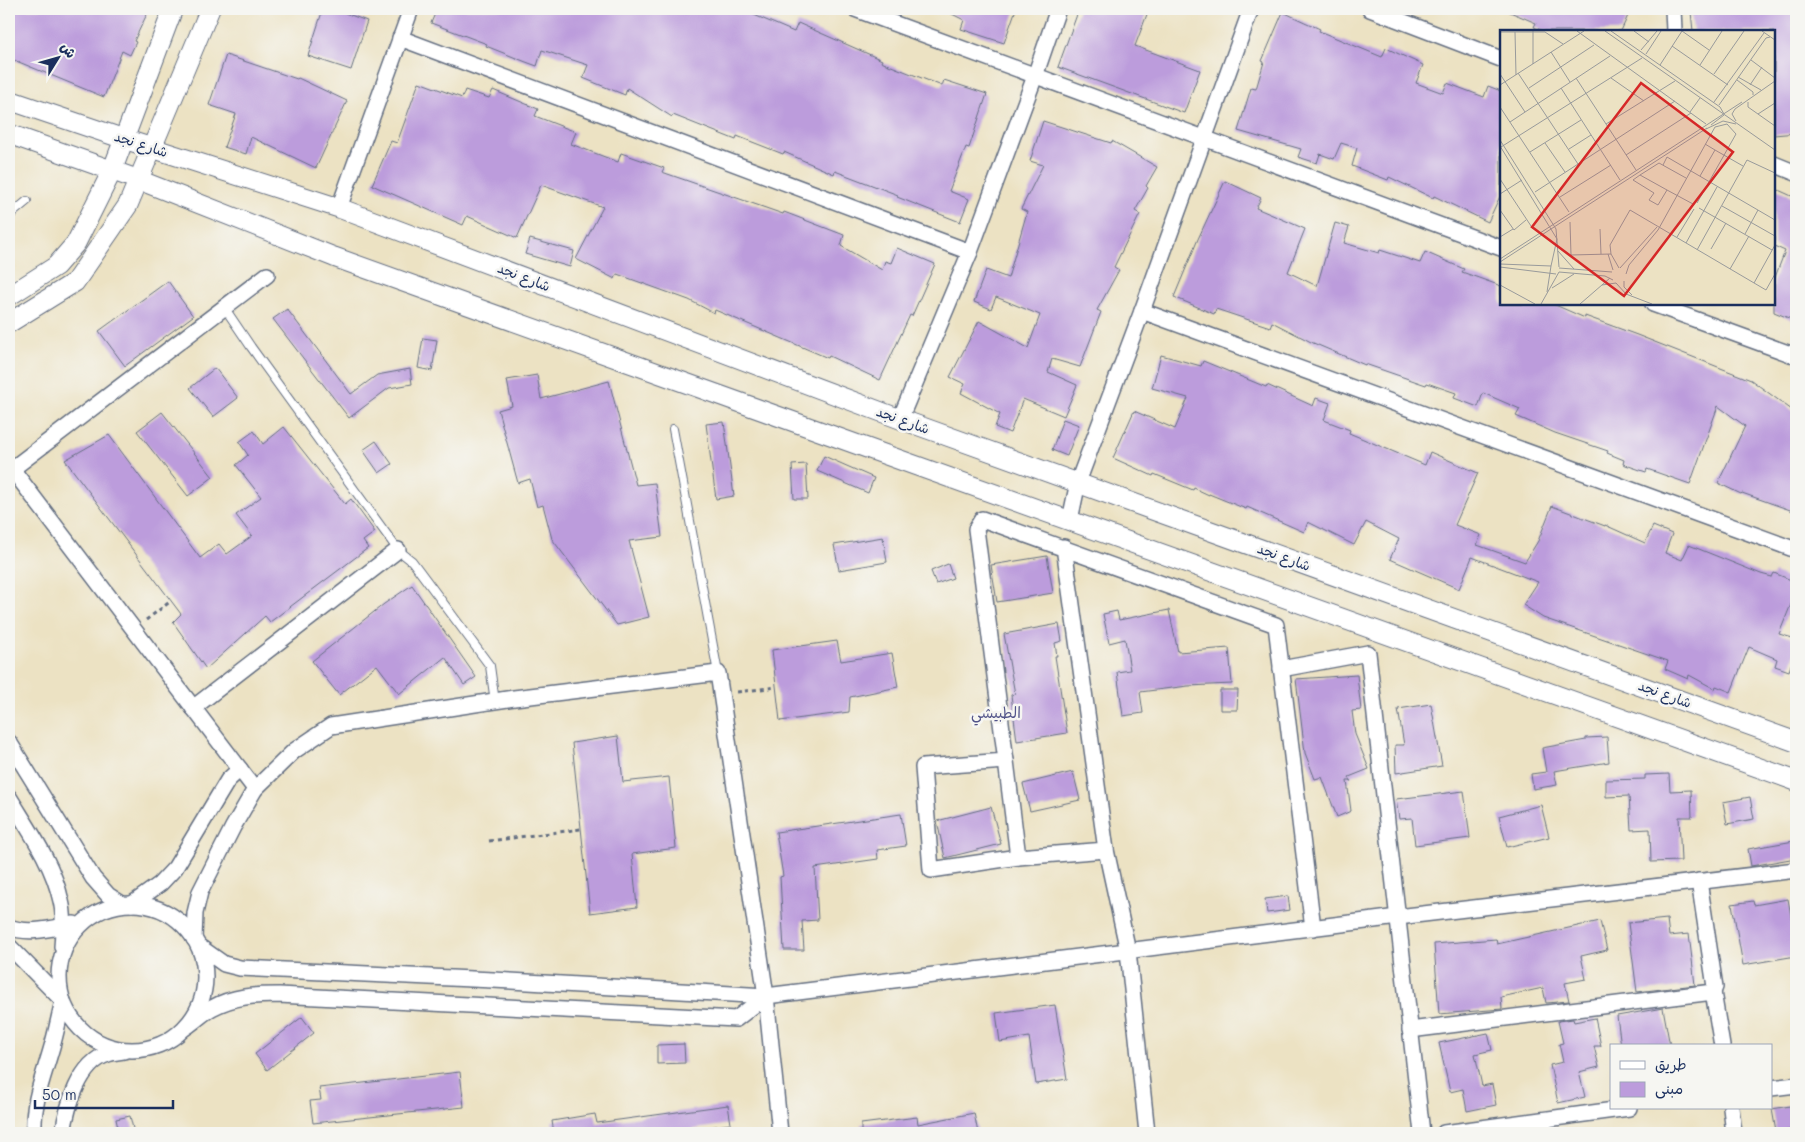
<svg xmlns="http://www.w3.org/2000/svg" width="1805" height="1142" viewBox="0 0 1805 1142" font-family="Mali,'Playpen Sans Arabic',sans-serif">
<rect width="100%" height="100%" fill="#f6f6f2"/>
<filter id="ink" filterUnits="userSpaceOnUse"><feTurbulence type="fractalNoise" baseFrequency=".02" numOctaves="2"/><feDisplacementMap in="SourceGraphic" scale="10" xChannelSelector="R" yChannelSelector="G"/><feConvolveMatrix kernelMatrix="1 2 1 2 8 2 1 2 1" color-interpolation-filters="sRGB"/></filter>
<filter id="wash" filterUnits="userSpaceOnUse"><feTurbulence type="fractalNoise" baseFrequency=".0096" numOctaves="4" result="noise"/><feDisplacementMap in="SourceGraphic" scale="20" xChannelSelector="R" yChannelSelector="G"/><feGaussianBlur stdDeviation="1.12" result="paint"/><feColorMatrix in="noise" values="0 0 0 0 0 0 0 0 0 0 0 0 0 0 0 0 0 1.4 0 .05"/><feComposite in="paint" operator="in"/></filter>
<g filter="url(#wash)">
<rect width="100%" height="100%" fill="#ece2c3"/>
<g id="blocks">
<g fill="#bc9cdc">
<path d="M9,9h128l10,5 -13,27 2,1 -6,13 -8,-4 -18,46 -95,-39z"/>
<path d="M323,9h23l-1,4 22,8 -16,49 -43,-14z"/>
<path d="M437,9h303l54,23 4,-9 84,37 -1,2 61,24 2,-6 43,14 -18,54 -3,-1 -17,44 20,8 -9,23 -63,-25 1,-2 -63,-24 -1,3 -50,-22 -1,2 -46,-18 -1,4 -63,-25 -1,2 -45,-29 -2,7 -42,-17 5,-13 -46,-15 -5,16 -11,-4 -40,-16 1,-2 -56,-21z"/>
<path d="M942,9h74l-12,34 -43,-14 3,-9z"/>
<path d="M1079,9h70l-14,37 65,24 -16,43 -126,-46z"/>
<path d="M1503,9h128l-10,22h-78l-9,-4 2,-4z"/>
<path d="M1758,9h38v124l-22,2v-104h-81l-2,-19z"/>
<path d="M1283,12l37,17 -1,2 63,26 4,-9 37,17 -7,18 27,10 4,-10 37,14 4,-11 13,5v103l-13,28 -54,-26 -1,2 -44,-21 -1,3 -36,-14 5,-18 -16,-5 -7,16 -14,-5 -3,9 -19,-6 3,-8 -63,-18 13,-43 5,1 8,-27 -2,-1z"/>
<path d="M226,55l71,24 1,-1 49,23 -31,67 -65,-31 -5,17 -22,-7 12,-33 -27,-9z"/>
<path d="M419,82l43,16 3,-8 24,8 4,-8 45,19 -3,7 41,16 -5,12 47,18 3,-9 43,15 -2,4 121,42 1,-2 60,23 -3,11 41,24 3,-9 6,2 6,-15 38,16 -23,52 -2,-1 -30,65 -51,-24 -1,2 -113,-48 -1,3 -25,-13 -72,-26 -2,5 -39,-20 27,-52 -62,-22 -24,53 -50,-22 -4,9 -91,-40 19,-44 6,2z"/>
<path d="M1043,121l68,22 1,-2 45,26 -11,19 2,2 -13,23 5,3 -26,53 5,3 -22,40 4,2 -21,55 -28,-8 -4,13 29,13 -13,31 -41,-17 -13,34 -15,-6 5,-13 -39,-21 4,-9 -15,-7 29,-56 49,27 12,-33 -44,-18 -5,12 -17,-7 12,-32 22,8 19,-66 -6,-3 22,-44 -13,-4z"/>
<path d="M1225,181l36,17 -5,10 49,21 -17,43 29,14 18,-63 14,4 -5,16 35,10 1,-3 40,13 5,-11 39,17 -2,3 39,14v18h52l32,14v-2l52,19 114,45 45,33v99l-54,-19 -1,1 -23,-11 27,-57 -27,-20 -28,78 -43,-15 -1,3 -23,-8 1,-4 -17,-7 1,-2 -53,-18 -39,-17 4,-7 -37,-16 -5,14 -24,-9 2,-5 -29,-10 -1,2 -61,-21v1l-54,-23 -39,-20 -2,5 -54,-18 -2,5 -40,-17 24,-58z"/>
<path d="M1774,188l22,10v123l-22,-9v-32l11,-29 -11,-5z"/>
<path d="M530,239l44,12 -4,16 -45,-13z"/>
<path d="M168,281l25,35 -68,50 -26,-35z"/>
<path d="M287,309l64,85 26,-19 33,-6 2,15 -23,4 -40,30 -76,-99z"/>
<path d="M423,338l14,2 -5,31 -14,-3z"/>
<path d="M1161,355l40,11 2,-5 63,26 1,-2 46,21 3,-8 14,5 -6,17 26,10 -1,3 76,32 5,-13 48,21 -23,52 26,10 -4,10 48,17 13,-21 14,-35 53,20v-1l40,18 8,-17 19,8 -7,19 17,7 7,-15 72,29 11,3 2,-4 22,9v10l-17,42 17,5v11l-7,21 -14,-5 2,-7 -28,-12 -18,45 -15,-6 -1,3 -26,-14 -1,4 -23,-10 3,-8 -125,-43 -20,-13 15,-23 -66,-25 -13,32 -69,-30 9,-20 -33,-17 -12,23 -46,-23 -4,10 -57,-25 -1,2 -37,-15v1l-15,-7 -1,2 -39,-16 -1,2 -40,-18 21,-47 41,18 13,-31 -36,-10z"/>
<path d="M215,368l23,30 -25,19 -23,-29z"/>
<path d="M537,375l4,24 68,-18 27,104 19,-2 7,54 -33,4 20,76 -32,8 -65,-86 -9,-34 -6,2 -7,-28 -12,4 -20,-73 14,-4 -5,-26z"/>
<path d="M162,412l51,65 -25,19 -51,-65z"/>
<path d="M1063,419l16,6 -12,31 -15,-6z"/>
<path d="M724,422l10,74 -18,3 -10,-75z"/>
<path d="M284,427l61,77 6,-5 24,33 -12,9 5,7 -98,74 -5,-6 -59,53 -33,-47 8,-8 -116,-154 44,-25 91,123 19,-14 8,10 25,-18 -16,-21 25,-18 -25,-32 12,-10 -9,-13 15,-11 9,13z"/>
<path d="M376,441l16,23 -13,9 -16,-23z"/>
<path d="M824,456l50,22 -6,15 -51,-22z"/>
<path d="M806,464l2,35h-14l-2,-34z"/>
<path d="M883,537l4,25 -48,8 -5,-25z"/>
<path d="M1047,556l6,37 -56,9 -6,-37z"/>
<path d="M948,564l5,14 -17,6 -5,-13z"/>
<path d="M412,585l64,92 -12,8 -19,-28 -46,37 -22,-29 -38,30 -27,-34 72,-57z"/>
<path d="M1169,610l9,42 51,-4 3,36 -44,2 -48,6 3,21 -20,3 -6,-44 13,-2 -5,-31 -16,4 -6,-29 14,-3 2,9z"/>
<path d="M1059,624l3,17 -7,2 2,13h-2l12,77 -50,8 -6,-46 4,-1 -11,-60z"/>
<path d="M837,641l4,20 51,-8 6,34 -48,10 -1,15 -69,9 -8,-71z"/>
<path d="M1357,675l4,35 -9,1 3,23 14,35 -20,8 2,4h-4l4,30 -14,6 -15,-40 -7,2 -10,-26 -9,-74z"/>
<path d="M1220,690h18l-1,20h-17z"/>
<path d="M1431,704l11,62 -46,7 -1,-28h9l-6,-36z"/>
<path d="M618,736l5,46 46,-5 7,71 -44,6 5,53 -47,6 -18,-170z"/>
<path d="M1607,737l2,25 -55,9 3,14 -24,4 -2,-15 15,-2 -4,-24 44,-8v-2z"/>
<path d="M1073,772l7,28 -50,11 -7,-27z"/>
<path d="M1669,774l1,17 21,-1 1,27h-13l2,44 -30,1 -1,-33 -19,1 -2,-34 -23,1v-17l39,-1v-4z"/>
<path d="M1464,791l6,47 -55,7 -3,-27 -13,1 -3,-20z"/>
<path d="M1750,797l4,22 -27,5 -4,-22z"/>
<path d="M1541,805l8,32 -42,10 -8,-31z"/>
<path d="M991,807l10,37 -56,14 -8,-37z"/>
<path d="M901,814l5,32 -29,4 1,9 -63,9 3,52 -16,1 2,29h-20l-4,-73 3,-1 -7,-44z"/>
<path d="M1794,841l2,17 -45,8 -3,-17z"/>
<path d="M1288,896l2,14 -23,3 -2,-14z"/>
<path d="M1788,899l8,46v11l-53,9 -11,-61 21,-3 1,4z"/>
<path d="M1667,919l2,17 20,-2 6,51 -58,7 -9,-69z"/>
<path d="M1600,921l7,29 -26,6 5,23 -21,4 4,18 -23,2 -3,-15 -42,9 1,12 -63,5 -5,-70 62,-5 1,5z"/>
<path d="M1055,1005l12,74 -31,5 -7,-47 -29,5 -4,-29z"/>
<path d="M1663,1008l7,38h-49l-4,-30z"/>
<path d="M302,1017l12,16 -47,37 -12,-16z"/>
<path d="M1595,1018l6,28h-7l5,21 -20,5 6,25 -27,6 -8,-38 13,-3 -4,-18 4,-1 -5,-22 15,-2 1,3z"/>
<path d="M1488,1033l4,17 -17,4 7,32 10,-2 4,21 -29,6 -4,-22 -13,3 -11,-49z"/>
<path d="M684,1044l1,19 -28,1v-19z"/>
<path d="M460,1072l4,35 -151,16 -3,-22 11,-1 -2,-12z"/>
<path d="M728,1105l3,19 -65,9h-112l-2,-12 43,-7 2,9z"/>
<path d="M1796,1105v24l-20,3 -4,-23z"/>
<path d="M974,1113l4,20h-117v-9l56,-7 1,7z"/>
<path d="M130,1116l4,17h-15l-3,-14z"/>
</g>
</g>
</g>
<g filter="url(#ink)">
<use href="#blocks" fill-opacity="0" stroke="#646e81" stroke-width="1"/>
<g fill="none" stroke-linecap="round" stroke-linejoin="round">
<defs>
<g id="service">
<path d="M9,216l18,-15"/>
<path d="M224,307l27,40 147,203 14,11 78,105 5,36"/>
<path d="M673,429l45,244"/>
</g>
<g id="minor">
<path d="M855,9l646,239"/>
<path d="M1370,9l131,50"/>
<path d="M1673,9l1,22"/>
<path d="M400,38l570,214"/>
<path d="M1774,164l22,9"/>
<path d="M339,208l72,-199"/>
<path d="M1653,304l143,52"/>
<path d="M1142,311l654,239"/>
<path d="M900,419l70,-167 65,-176 23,-67"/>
<path d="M1070,520l8,-38 64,-171 109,-302"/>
<path d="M1064,547l42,303 -88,7 -87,13 -8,-103 83,-6 -30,-232 6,-10 294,106 37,303"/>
<path d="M1281,669l87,-16 54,480"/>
<path d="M193,708l205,-158"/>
<path d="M9,742l84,136 15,17 14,9"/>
<path d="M1006,761l12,96"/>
<path d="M255,789l-243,-320 255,-194"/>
<path d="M9,797c20,33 44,66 52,104 4,15 2,31 1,46"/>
<path d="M1106,850l22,101 19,182"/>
<circle cx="132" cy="977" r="73"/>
<path d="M132,904l28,-20 15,-16 53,-88 12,-11"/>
<path d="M9,927c20,8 43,1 65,-3"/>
<path d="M194,939l1,-26 5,-21 33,-65 22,-38 39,-38 37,-25 183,-28 204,-25 48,323 14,137"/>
<path d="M9,946l54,55c-4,16 -7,33 -12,49 -8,28 -19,54 -17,83"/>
<path d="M200,947l24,17 16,4 253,12 273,16 632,-79 398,-47"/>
<path d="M1713,992l9,54"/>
<path d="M186,1027c9,-6 17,-14 26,-19 21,-12 44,-13 67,-13l457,24 30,-23"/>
<path d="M1410,1030l303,-38 2,-5 -16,-106"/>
<path d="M1771,1088l25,-3"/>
<path d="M1731,1108l3,25"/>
<path d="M63,1133c4,-26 16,-70 45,-79 5,-2 11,-2 16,-3"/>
<path d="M1444,1133l185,-25"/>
</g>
<g id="tertiary">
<path d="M9,100l115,39 215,69 561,211 896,323"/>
<path d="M9,134l130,46 195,77 1462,524"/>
<path d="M9,296l47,-30 20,-23 36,-72 61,-162"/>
<path d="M9,323l66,-41 53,-77 82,-196"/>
</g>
</defs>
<use href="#service" stroke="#646e81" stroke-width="10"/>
<use href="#minor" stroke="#646e81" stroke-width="18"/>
<use href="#tertiary" stroke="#646e81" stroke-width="21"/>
<g stroke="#646e81" stroke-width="3" stroke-dasharray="4 4" stroke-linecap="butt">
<path d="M146,620l25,-19"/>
<path d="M737,692l39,-5"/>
<path d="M489,841l92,-12"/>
</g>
<use href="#service" stroke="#fff" stroke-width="8"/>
<use href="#minor" stroke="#fff" stroke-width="15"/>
<use href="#tertiary" stroke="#fff" stroke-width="19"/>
</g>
</g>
<g text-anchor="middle" stroke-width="5" stroke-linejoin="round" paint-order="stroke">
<g font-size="14" fill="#1b2f5e" stroke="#f6f6f2">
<text transform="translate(141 144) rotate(18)" y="5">شارع نجد</text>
<text transform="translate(524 277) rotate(21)" y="5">شارع نجد</text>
<text transform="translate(903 420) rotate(20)" y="5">شارع نجد</text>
<text transform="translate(1284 557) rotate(20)" y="5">شارع نجد</text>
<text transform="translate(1665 694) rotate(20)" y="5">شارع نجد</text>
</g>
<g font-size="15" fill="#53558a" stroke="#f6f6f2">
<text x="996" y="718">الطبيشي</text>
</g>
</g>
<g transform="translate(1500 30)">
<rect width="275" height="275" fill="#ece2c3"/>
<path fill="none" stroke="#989a9b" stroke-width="1" d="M77,1l129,93M105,1l170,119M111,1l109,76 4,7M134,1l15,11M182,1l27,19M262,1l13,9M0,2h45l18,12M15,2l1,43M172,16l56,39M141,20l16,-19M51,22l19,30M146,24l15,-23M251,30l24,18M33,34v-33M160,35l22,-34M200,35l22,-34M18,43l60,91M0,44l25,38M214,44l30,-43M238,47l23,13M76,48l60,92M111,48l33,23M237,50l16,12v3M0,55l84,-54M250,55l12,-18M29,58l65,-43M61,58l59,92M214,72l50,-69M248,72v5l27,19M219,75l47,-67 4,-1M0,77l69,105M190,82l10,-14M258,84l17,-11M236,91l-4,-7 3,-5 40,-28M10,92l100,-66M106,94l69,-43M211,95l13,-10M206,99l17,-8 13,3M0,110l56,89 3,38M45,113l20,29M0,116l57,93 -6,27 -51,-2M1,117l141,-89M69,119l22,-14M215,120l28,16M30,122l51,-32M126,125l65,-42M163,135l4,-8 108,63M140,145l27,15 -9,15 -9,-5 5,-7 -21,-13 7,-5 19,-12 27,15M200,146l15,-26 -10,-6M0,149l33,50M167,160l26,14M35,162l140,-91M0,164l22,-14M60,167l51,-32M222,176l53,30M199,178l73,42M0,180l14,20 12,-10M70,192l1,33 40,-1M100,199l1,25M245,204l13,-24M0,207l13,-8M177,207l17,-28M186,213l31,-56M211,219l15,-26M197,220l50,-90 28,13M58,221l16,18M108,224l5,16M0,229l242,-157M0,232l207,-134M0,237l56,7M59,238l53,4M119,238l-8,-14 -1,-9 20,-35 136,80 9,-16M120,238l37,-41M230,239l19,-33M126,244l3,-9 29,-35 57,-103 12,-3 9,10 -39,69M124,251v6l8,8M254,253l21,-38M0,255l35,19M102,255l14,-2 10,11 26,10M52,258l22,-14M47,262l4,-26M41,274l18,-32 46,4 8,4M80,274l30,-26"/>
<path fill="#d62828" fill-opacity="0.15" stroke="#d62828" stroke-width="2.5" d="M141,53l92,69 -109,144 -92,-69z"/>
<rect width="275" height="275" fill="none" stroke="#1b2f5e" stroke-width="2.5"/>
</g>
<rect width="1805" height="1142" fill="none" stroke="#f6f6f2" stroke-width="30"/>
<rect x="1610" y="1044" width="162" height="65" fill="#f6f6f2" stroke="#9ea6b7"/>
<rect x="1620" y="1061" width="25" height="8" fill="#ffffff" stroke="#9ea6b7"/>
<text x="1655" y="1070" font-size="15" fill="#1b2f5e">طريق</text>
<rect x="1620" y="1082" width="25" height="15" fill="#bc9cdc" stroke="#9ea6b7"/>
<text x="1655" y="1094" font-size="15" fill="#1b2f5e">مبنى</text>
<g transform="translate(58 58) rotate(53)" stroke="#f6f6f2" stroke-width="4" paint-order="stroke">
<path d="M0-4L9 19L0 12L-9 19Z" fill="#1b2f5e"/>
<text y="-8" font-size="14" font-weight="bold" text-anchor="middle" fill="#1b2f5e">ش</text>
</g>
<path d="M35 1100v8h138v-8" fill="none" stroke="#1b2f5e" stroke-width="2.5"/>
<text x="42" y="1100" font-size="15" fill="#1b2f5e" stroke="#f6f6f2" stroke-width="4" paint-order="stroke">50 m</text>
</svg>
